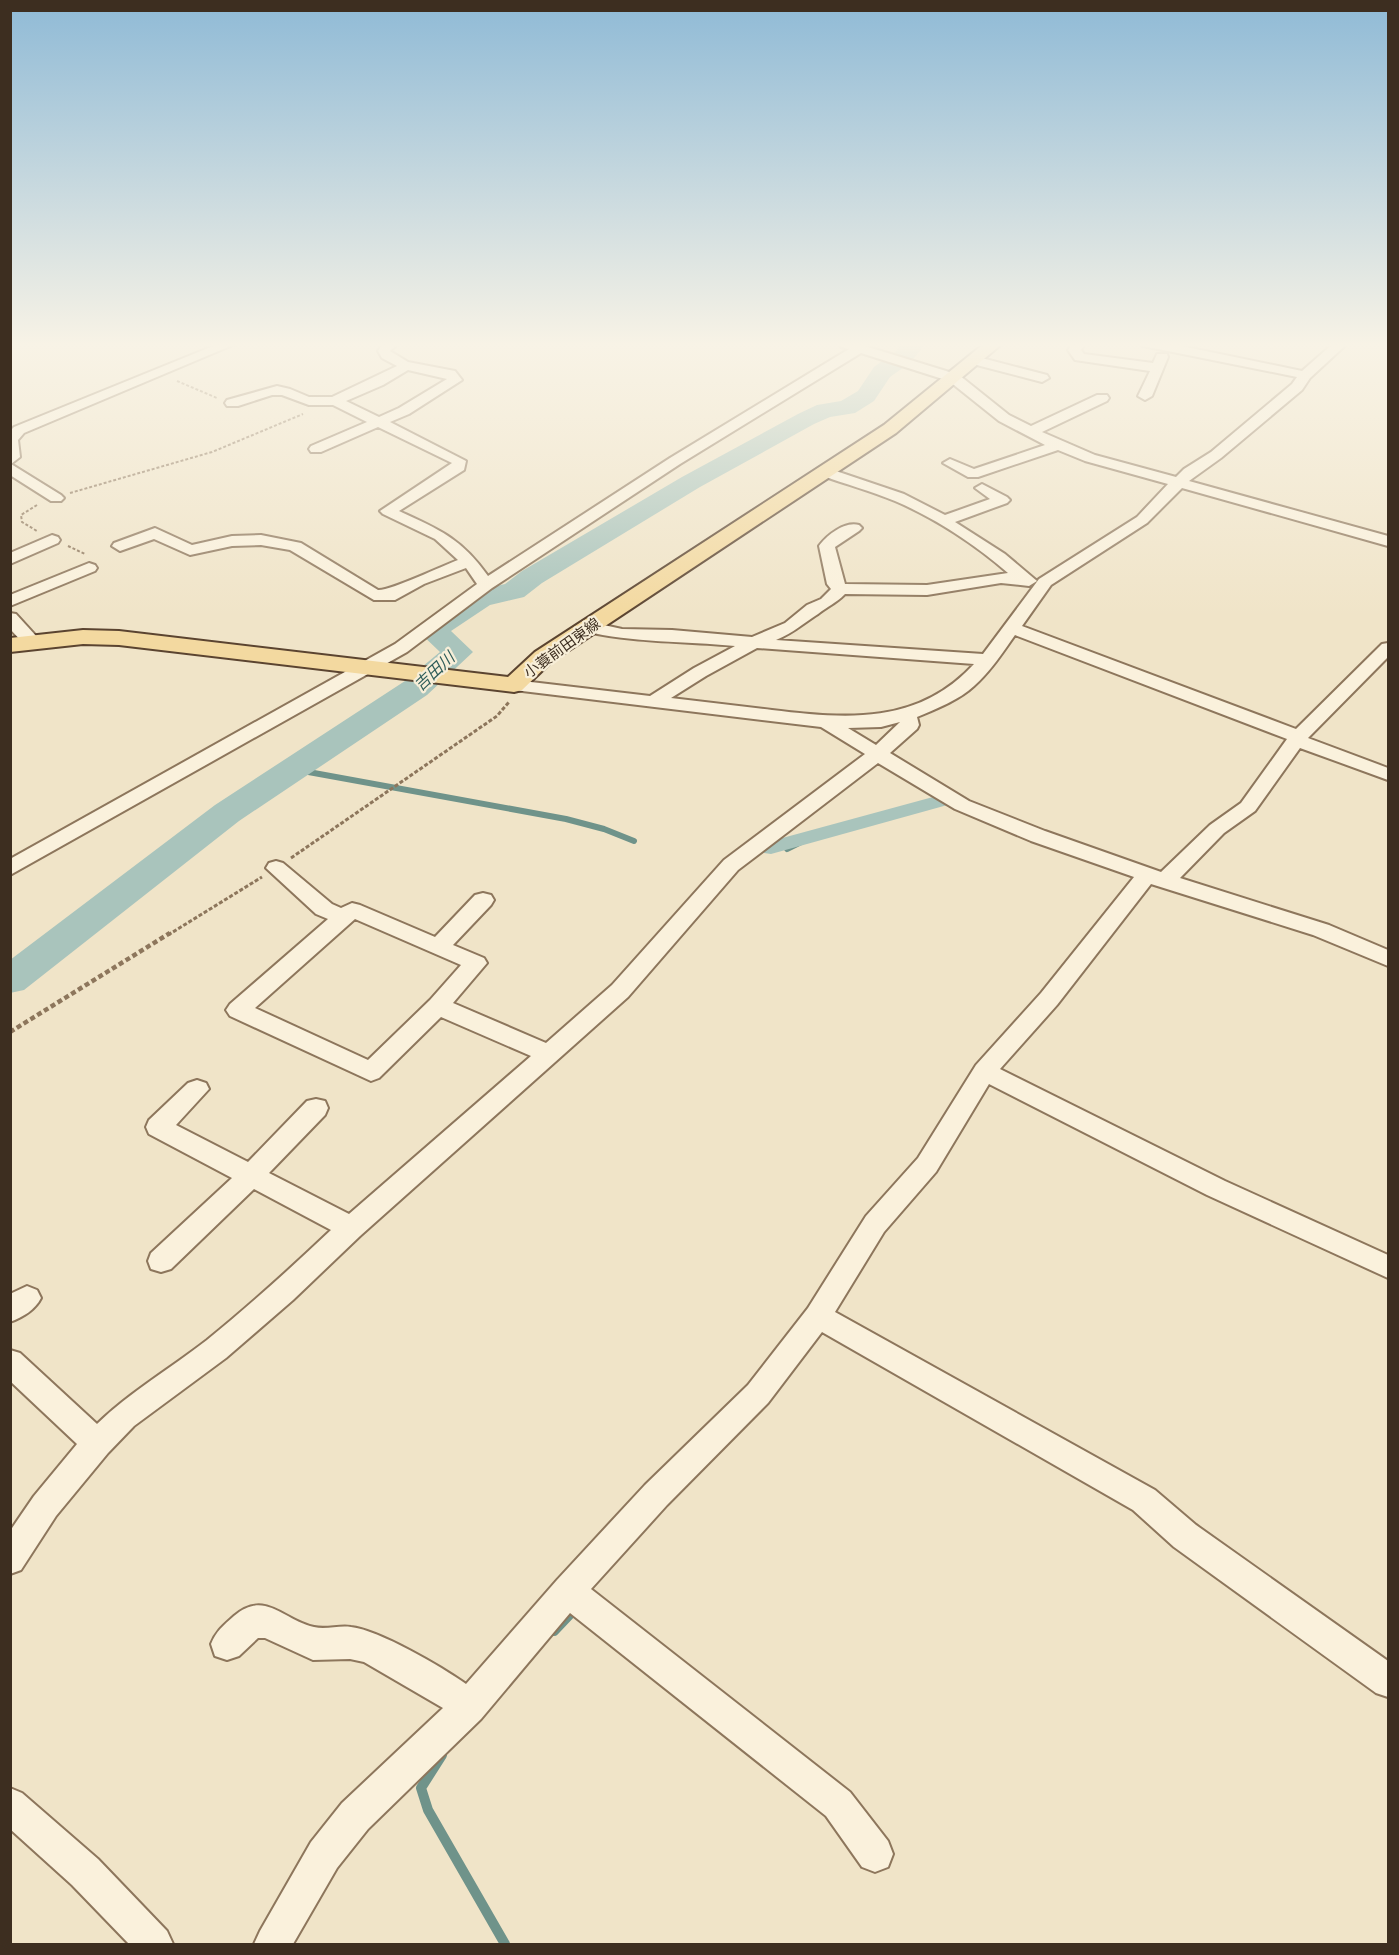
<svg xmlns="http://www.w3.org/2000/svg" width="1399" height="1955" viewBox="0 0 1399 1955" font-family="Bitter,'Noto Sans JP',serif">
<rect width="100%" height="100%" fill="#f0e4c8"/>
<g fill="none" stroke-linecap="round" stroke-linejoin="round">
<g stroke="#6f938a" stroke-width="6">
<path d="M292,769l274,50 38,10 30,12"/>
<path d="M787,849l26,-13"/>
</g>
<g stroke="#6f938a" stroke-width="10">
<path d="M554,1631l17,-18"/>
<path d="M442,1755l-21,33 7,22 77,134"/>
</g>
<path fill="#a9c4bc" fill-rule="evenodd" d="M944,794l7,2 3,4 -3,4 -180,50 -7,-1 -3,-5 3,-5z"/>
<path fill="#a9c4bc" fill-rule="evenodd" d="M904,342h23l-16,20 -21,15 -16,24 -19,12 -25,4 -16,7 -114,63 -158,96 -18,14 -34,8 -39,26 22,21 -46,43 -188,126 -215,169 -14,3v-33l205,-155 190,-124 35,-29 -23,-22 5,-6 49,-32 34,-8 17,-13 160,-94 116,-63 19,-9 24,-4 17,-10 16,-24 21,-15z"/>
<defs>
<g id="minor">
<path d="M223,342h17l-216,91 -6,7 2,17 -9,7 50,31 3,3 -3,3h-10l-41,-26v-44l4,-4z"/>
<path d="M384,342h16l-10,9 18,11 47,9 7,9 -53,34 -19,8 76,39 -2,9 -65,41c41,19 62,27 89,65l182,-118 179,-109 -8,-2 -1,-5h12l107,33 50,40 22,11 66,-31h10l2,3 -2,3 -65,31 53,23 81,22 8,-8 27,-17 81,-68 5,-7 -154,-31 -6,-4h25l140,29 33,-29h14l-39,36 -8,12 -81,68 -32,23 199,55v10l-206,-58 -35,35 -96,62 -29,41 274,103 86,-85 6,-1v14l-80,81 80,30v12l-88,-32 -45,63 -31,22 -44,45 149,47 59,25v16l-75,-31 -162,-51 -94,121 -57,64 225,112 163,74v23l-181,-83 -218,-111 -53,88 -52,60 -49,80 320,178 41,35 192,136v36l-12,-4 -202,-146 -41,-37 -311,-178 -54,71 -101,102 -76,84 259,203 38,49 5,13 -5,13 -13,5 -13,-5 -36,-51 -256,-203 -89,106 -113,110 -31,39 -44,76h-39l6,-13 51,-89 31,-39 101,-95 -79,-46 -14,-3 -37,1 -48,-22h-7l-19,18 -12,4 -12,-4 -4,-12c5,-13 13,-19 23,-28 31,-27 50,5 80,11 12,3 25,-2 37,0 28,3 91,40 115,57l91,-104 88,-95 103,-100 60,-77 58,-92 52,-58 58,-93 65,-72 93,-116 -103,-36 -76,-32 -77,-46 -140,107 -110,127 -268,239 -67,64 -67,58 -92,68 -26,27 -52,63 -35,54 -11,4v-43l24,-35 43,-52 -67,-63v-31l10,3 77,71c33,-32 74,-56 110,-84 43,-35 84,-72 124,-110l-77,-41 -83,80 -10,3 -10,-3 -3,-8 3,-8 81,-75 -83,-44 -3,-7 3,-7 39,-37 9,-3 9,3 3,6 -33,36 72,37 59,-61 9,-2 9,2 3,7 -3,7 -56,58 80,41 182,-158 -90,-39 -62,61 -8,3 -141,-65 -4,-6 4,-6 98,-85 -12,-5 -50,-46 3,-5 7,-2 7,2 49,41 9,4 11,-5 8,2 75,32 40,-42 8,-2 8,2 3,5 -3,5 -38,40 31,13 3,5 -34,40 93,40 66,-58 112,-125 141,-106 -44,-27 -307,-37 -6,-1 -3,-4 3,-4 6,-1 136,16 44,-28 41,-22c-50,-5 -102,-3 -151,-15l-3,-4 3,-4 6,-1 32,7 50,1 80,7 33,-14 22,-18 14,-6 10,-10 -4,-5 -8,-38c8,-11 26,-25 40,-21l3,3 -3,3 -24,16 10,37 82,1 81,-12c-32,-28 -73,-55 -113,-72 -24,-10 -50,-17 -75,-26l-2,-3 2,-3h10l74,25 41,21 45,-16 -15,-11 7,-4 25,13 3,3 -3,3 -52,19 50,32 32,27 -8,5 -28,-3 -74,12 -82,-1c-10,10 -17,12 -27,20 -16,10 -23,18 -42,26l207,14 56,-75 98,-62 31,-33 -83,-23 -27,-11 -80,27h-10l-25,-14 7,-4 24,10 71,-24 -46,-24 -50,-40 -88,-28 -181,111 -188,124 -85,64 -397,223v-16l385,-215 82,-60 -11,-16 -42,16 -29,16h-21l-84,-50 -29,-5 -29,1 -42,9 -36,-16 -34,12 -8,-5 2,-3 41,-15 37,17 40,-9 29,-1 40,8 77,47c12,1 64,-24 80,-30l-23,-21 -52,-25 -3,-3 72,-48 -74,-36 -57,25h-10l-2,-3 2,-3 56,-24 -34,-17h-24l-27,-10h-10l-34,11h-11l-2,-3 2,-3 50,-14 13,3 19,8h23l65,-31 -15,-8 -4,-7zM408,370l39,9 -48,29 -20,9 -33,-16 37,-16zM1015,635l272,104 -46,64 -31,22 -49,47 -116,-41 -76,-30 -79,-48 27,-24 2,-4 -2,-8c19,-8 42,-17 57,-31 16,-14 29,-34 41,-51zM757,648l217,16c-56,61 -126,55 -202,46 -33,-4 -67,-8 -101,-12l35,-22zM900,722l-24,23 -28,-17 33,-1zM355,919l106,46 -31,35 -62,60 -113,-52z"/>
<path d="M1073,342h13l-5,8 3,4 69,9 4,-9h10l1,3 -16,39 -7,4 -7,-4 12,-25 -75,-11 -7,-10z"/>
<path d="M974,356l73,19 2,3 -7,4 -73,-19 -1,-3z"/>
<path d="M52,535l6,2 2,3 -2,3 -48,21v-11z"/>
<path d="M89,563l6,2 2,3 -2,3 -85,35v-11z"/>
<path d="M10,613l6,1 21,23 3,4 -3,4h-12l-15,-16z"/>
<path d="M27,1286l10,4 4,8c-6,12 -18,19 -31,24v-28z"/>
<path d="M10,1788l12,5 76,66 69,72 6,13h-44l-57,-59 -62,-56z"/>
</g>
<path id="major" d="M986,342h18l-108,91 -345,229 -29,28 -8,2 -395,-47 -36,-1 -73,8v-14l73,-8 36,1 389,46 27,-25 349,-227z"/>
</defs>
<use href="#minor" stroke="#8d765c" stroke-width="4"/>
<use href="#major" stroke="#5b4430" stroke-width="4"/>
<g stroke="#8d765c" stroke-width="2" stroke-dasharray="3 2" stroke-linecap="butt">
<path d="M177,381l40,17"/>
<path d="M70,493l142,-41 91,-38"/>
<path d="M37,505l-16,10 1,7 15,9"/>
<path d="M68,546l17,8"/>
</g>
<g stroke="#8d765c" stroke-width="3" stroke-dasharray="4 2" stroke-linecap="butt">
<path d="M291,858l206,-142 12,-14"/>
<path d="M168,935l94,-58"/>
</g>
<path stroke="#8d765c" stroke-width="4.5" stroke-dasharray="5 3" stroke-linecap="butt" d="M10,1032l160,-99"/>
<use href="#minor" fill="#faf1dc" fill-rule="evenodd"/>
<use href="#major" fill="#f3d9a0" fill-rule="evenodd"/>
</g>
<linearGradient id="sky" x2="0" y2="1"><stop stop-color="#8fbad6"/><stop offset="0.56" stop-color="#f8f3e6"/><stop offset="1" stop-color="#f8f3e6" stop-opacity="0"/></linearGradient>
<rect width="1399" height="616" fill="url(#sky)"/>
<g text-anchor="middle" stroke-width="4.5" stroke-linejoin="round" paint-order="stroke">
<g font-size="15" fill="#3d2e20" stroke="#f7eed8">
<text transform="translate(562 648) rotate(-36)" y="5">小蓑前田東線</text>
</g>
<g font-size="16" font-style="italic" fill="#2f5d5a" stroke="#f7eed8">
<text transform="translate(434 671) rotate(-43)" y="6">吉田川</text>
</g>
</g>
<rect width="1399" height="1955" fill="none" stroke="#3d2e20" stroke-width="24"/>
</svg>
